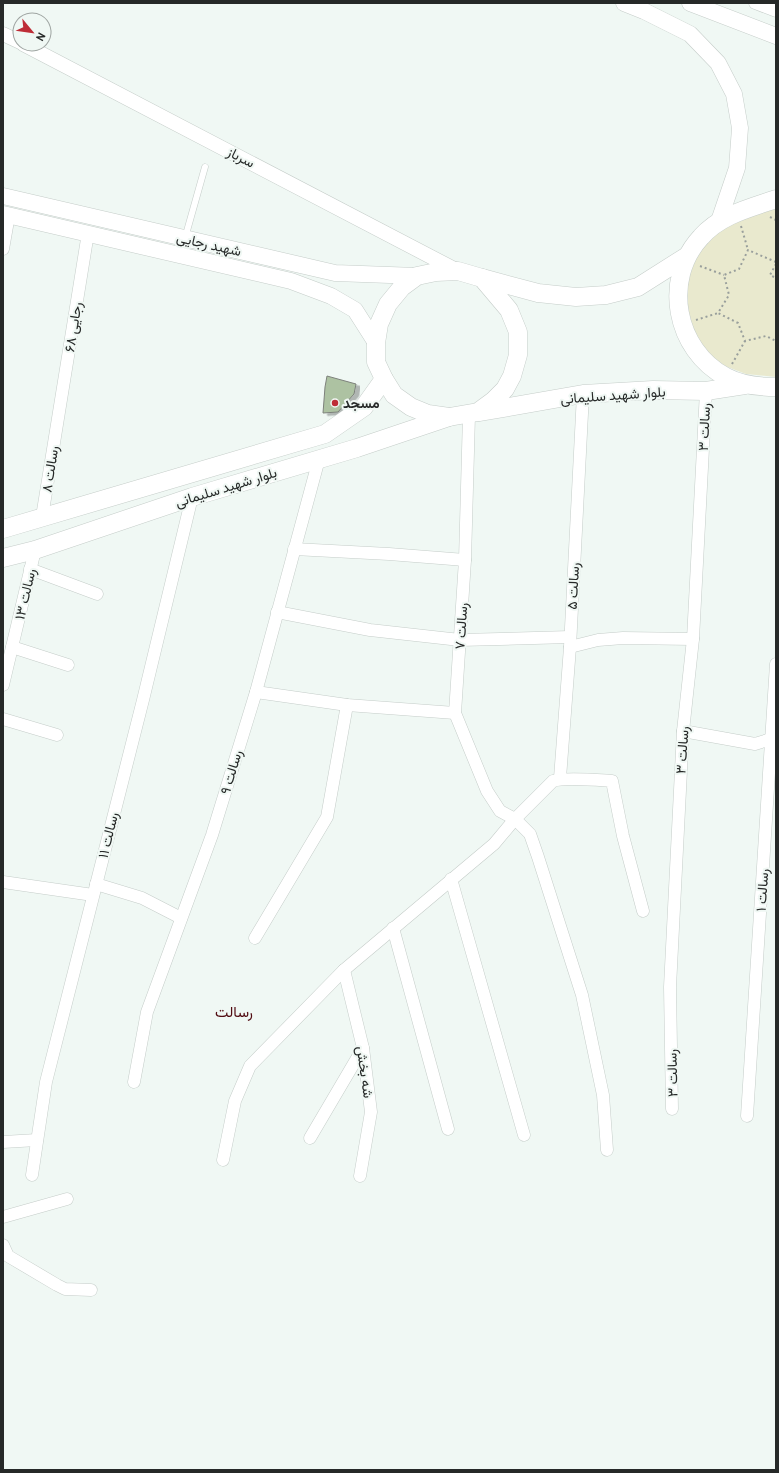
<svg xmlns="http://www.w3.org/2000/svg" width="779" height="1473" viewBox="0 0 779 1473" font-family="Overpass,Vazirmatn,sans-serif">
<defs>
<filter id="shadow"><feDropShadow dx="4.5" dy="2.5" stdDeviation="0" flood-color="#0004"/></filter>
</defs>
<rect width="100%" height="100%" fill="#f0f8f4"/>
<path fill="#e9e9ce" d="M776,205v172l-30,-3 -29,-11 -28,-32 -3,-53 15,-28 16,-17 13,-10z"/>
<path fill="#adc2a2" stroke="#7d817b" filter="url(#shadow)" d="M327,376l29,8 -2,10 -16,18 -15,1 2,-26z"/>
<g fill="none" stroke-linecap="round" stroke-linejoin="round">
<defs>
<path id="service" d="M185,238l20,-71"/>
<g id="minor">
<path d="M755,3l21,8"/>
<path d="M3,249l6,-34"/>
<path d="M469,415l-4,145 -10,153 32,78 13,20 15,8 15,15 8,23 44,138 21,100 4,55"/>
<path d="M42,517l46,-284"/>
<path d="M294,549l95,5 76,6"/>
<path d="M30,569l67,25"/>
<path d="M277,612l93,18 90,10 110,-3"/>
<path d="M12,647l56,18"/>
<path d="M570,647l28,-7 25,-2 70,1"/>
<path d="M3,685l32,-135"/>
<path d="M256,692l91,13 108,8"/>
<path d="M3,719l54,16"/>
<path d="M683,731l72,13 16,-5"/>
<path d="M560,778l10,-131 13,-253"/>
<path d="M451,879l73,256"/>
<path d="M3,882l90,13"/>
<path d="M96,884l46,14 39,20"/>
<path d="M393,928l55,201"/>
<path d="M255,938l72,-121 20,-112"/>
<path d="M344,970l19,78 8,64 -11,64"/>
<path d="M134,1082l13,-70 65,-177 44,-143 63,-233"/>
<path d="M672,1109l-2,-122 13,-256 10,-92 13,-248"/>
<path d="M747,1116l29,-452"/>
<path d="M310,1138l53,-90"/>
<path d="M3,1142l34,-2"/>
<path d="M223,1160l12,-59 15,-35 94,-96 150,-126 21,-25 38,-38c11,-4 44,-1 59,0l11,55 20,75"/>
<path d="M32,1175l14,-93 97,-382 49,-203"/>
<path d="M3,1217l64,-18"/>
<path d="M3,1245l5,11 49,29 8,4 26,1"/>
</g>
<g id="tertiary">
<path d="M3,34l17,8"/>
<path d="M23,44l435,227"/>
</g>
<g id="secondary">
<path d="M624,3l20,8 46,23 28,29 16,31 6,34 -3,40 -18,53"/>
<path d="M690,3l86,33"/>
<path d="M3,196l332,77 82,3"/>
<path d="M3,214l288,67 40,15 24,14 21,33"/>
</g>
<g id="primary">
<path d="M776,199c-26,9 -56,16 -75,38 -39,42 -26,113 25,140 15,8 33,10 50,10"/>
<path d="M458,271l24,7 27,32 9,22v23l-6,21 -7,13 -12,12 -15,11 -29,5 -21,-3 -17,-7 -17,-12 -10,-16 -8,-17v-19l3,-19 9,-20 14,-17 15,-11 19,-4z"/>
<path d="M482,278l56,15 38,4 30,-2 32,-8 49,-31"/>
<path d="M480,412l103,-18 70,-4 53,1 39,-6"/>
<path d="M3,529l322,-95 39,-27 20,-28"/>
<path d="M3,558l32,-8 157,-53 165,-49 92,-31"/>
</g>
</defs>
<use href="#service" stroke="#c5cdc9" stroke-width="7"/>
<use href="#minor" stroke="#c5cdc9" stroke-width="13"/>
<use href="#tertiary" stroke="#c5cdc9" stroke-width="15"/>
<use href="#secondary" stroke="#c5cdc9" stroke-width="17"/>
<use href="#primary" stroke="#c5cdc9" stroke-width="19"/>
<g stroke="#999f9c" stroke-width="2" stroke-dasharray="2 3" stroke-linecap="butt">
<path d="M770,217l6,3"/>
<path d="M741,226l7,24"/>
<path d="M776,262l-28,-12 -9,19 -15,6 5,20 -11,18 20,10 7,18 21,-5 10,5"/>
<path d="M776,264l-6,11 6,3"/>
<path d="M700,266l24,9"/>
<path d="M696,320l22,-7"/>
<path d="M732,364l13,-23"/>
</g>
<use href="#service" stroke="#fff" stroke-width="6"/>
<use href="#minor" stroke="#fff" stroke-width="12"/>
<use href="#tertiary" stroke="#fff" stroke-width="14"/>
<use href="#secondary" stroke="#fff" stroke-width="16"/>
<use href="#primary" stroke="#fff" stroke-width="18"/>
</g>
<circle fill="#be2d37" stroke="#f0f8f4" stroke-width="1.5" cx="335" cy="403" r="4"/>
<g text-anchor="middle" stroke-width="4" stroke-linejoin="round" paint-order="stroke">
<g font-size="14" fill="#262928" stroke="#f0f8f4">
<text transform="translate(241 157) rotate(27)" y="5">سرباز</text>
<text transform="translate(209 244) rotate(13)" y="5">شهید رجایی</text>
<text transform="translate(73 327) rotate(-81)" y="5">رجایی ۶۸</text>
<text transform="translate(613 395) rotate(-4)" y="5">بلوار شهید سلیمانی</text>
<text transform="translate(704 427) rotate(-87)" y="5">رسالت ۳</text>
<text transform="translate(50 469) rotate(-81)" y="5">رسالت ۸</text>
<text transform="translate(226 487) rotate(-17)" y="5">بلوار شهید سلیمانی</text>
<text transform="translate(573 586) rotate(-87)" y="5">رسالت ۵</text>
<text transform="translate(25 594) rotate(-77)" y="5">رسالت ۱۳</text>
<text transform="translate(461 626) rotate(-86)" y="5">رسالت ۷</text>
<text transform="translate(682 750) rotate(-86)" y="5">رسالت ۳</text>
<text transform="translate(231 772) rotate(-73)" y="5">رسالت ۹</text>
<text transform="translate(108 835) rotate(-76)" y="5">رسالت ۱۱</text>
<text transform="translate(762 890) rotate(-86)" y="5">رسالت ۱</text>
<text transform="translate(365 1072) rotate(82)" y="5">شه بخش</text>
<text transform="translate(672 1073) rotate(-91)" y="5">رسالت ۳</text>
</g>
<g font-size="14" font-weight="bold" fill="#262928" stroke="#f0f8f4" text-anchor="start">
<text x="343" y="408">مسجد</text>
</g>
<g font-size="15" fill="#510b11" stroke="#f0f8f4">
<text x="234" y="1017">رسالت</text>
</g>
</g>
<rect width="779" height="1473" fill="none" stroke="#262928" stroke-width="8"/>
<g transform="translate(32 32) rotate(119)"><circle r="19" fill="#f0f8f4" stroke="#9fa5a2"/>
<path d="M0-3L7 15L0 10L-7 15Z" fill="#be2d37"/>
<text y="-6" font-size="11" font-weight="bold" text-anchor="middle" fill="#262928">N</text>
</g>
</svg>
